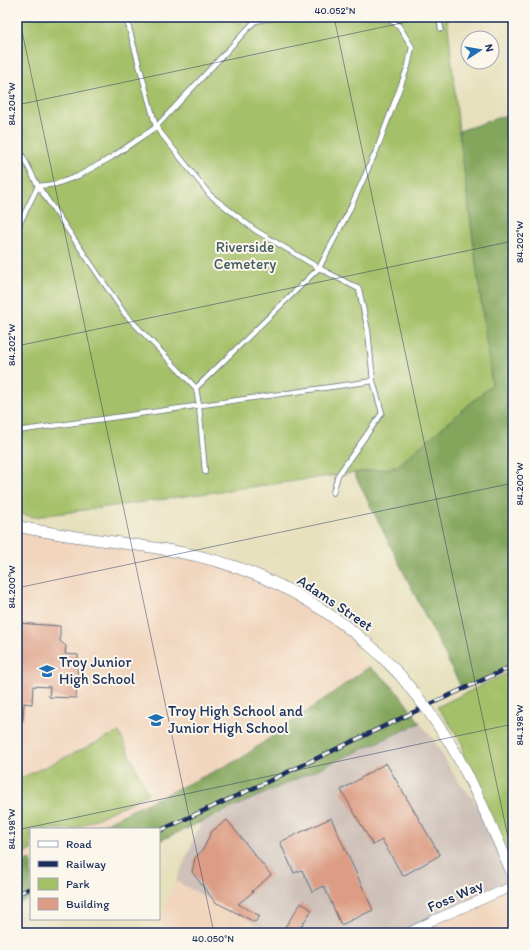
<svg xmlns="http://www.w3.org/2000/svg" width="530" height="950" viewBox="0 0 530 950" font-family="Itim,sans-serif">
<rect width="100%" height="100%" fill="#fbf7ec"/>
<filter id="ink" filterUnits="userSpaceOnUse"><feTurbulence type="fractalNoise" baseFrequency=".025" numOctaves="2"/><feDisplacementMap in="SourceGraphic" scale="8" xChannelSelector="R" yChannelSelector="G"/><feConvolveMatrix kernelMatrix="1 2 1 2 8 2 1 2 1" color-interpolation-filters="sRGB"/></filter>
<filter id="wash" filterUnits="userSpaceOnUse"><feTurbulence type="fractalNoise" baseFrequency=".012" numOctaves="4" result="noise"/><feDisplacementMap in="SourceGraphic" scale="16" xChannelSelector="R" yChannelSelector="G"/><feGaussianBlur stdDeviation="0.9" result="paint"/><feColorMatrix in="noise" values="0 0 0 0 0 0 0 0 0 0 0 0 0 0 0 0 0 1.4 0 .05"/><feComposite in="paint" operator="in"/></filter>
<g filter="url(#wash)">
<rect width="100%" height="100%" fill="#e7e0bd"/>
<g fill="#f1d5bd">
<path d="M17,526l219,41 116,63 3,24 14,13 -129,92 -147,70h-62v30l-14,6z"/>
<path d="M176,881l97,52h-93l-21,-10z"/>
<path d="M513,886v47h-105z"/>
</g>
<path fill="#cec1ba" d="M420,723l12,14 22,38 33,42 26,58v11l-105,47h-135l-97,-52 25,-58z"/>
<g fill="#a4c067" stroke="#607862">
<path d="M17,17h430l12,114 33,254 -96,82 -362,50 -17,-4z"/>
<path d="M513,670v205l-51,-111 1,-19 -11,-18 -15,-20z"/>
<path d="M119,732l29,62 -73,35h-44v21l-14,6v-76z"/>
</g>
<g fill="#83a65c" stroke="#4f6a5d">
<path d="M513,113v553l-51,23 -108,-216 42,-6 96,-82 -33,-254z"/>
<path d="M369,667l16,12 15,16 20,28 -261,118v-12h-66l147,-70z"/>
<path d="M31,859v39l-14,6v-39z"/>
</g>
<g id="blocks">
<g fill="#dc9d84">
<path d="M17,623l43,3v15l6,5 -1,8 13,1 -2,43 -27,-1 1,-10 -17,-1 -1,18 -8,-1 -1,17h-6z"/>
<path d="M386,763l54,92 -37,21 -21,-36 -9,5 -32,-55z"/>
<path d="M331,818l42,92 -32,15 -17,-39 -12,6 -10,-22 -8,3 -14,-31z"/>
<path d="M227,820l44,55 -19,16 1,1 -15,12 22,12 -5,6 -40,-20 -23,-30 3,-14 9,-10 7,-16z"/>
<path d="M301,903l11,7 -12,18 7,5h-26z"/>
</g>
</g>
</g>
<g filter="url(#ink)">
<use href="#blocks" fill-opacity="0" stroke="#626d7f" stroke-width="1"/>
<g fill="none" stroke-linecap="round" stroke-linejoin="round">
<defs>
<g id="service">
<path d="M126,17l30,110 54,68 45,35 64,38 40,21 9,42 5,50 9,32 -44,62 -5,18"/>
<path d="M439,17l2,12"/>
<path d="M17,145l21,41 -21,43"/>
<path d="M196,388l123,-120 29,-55 29,-64 31,-83 4,-19 -13,-21 -13,-9"/>
<path d="M17,431l356,-50"/>
<path d="M205,472l-6,-66 -3,-18 -71,-74 -87,-128 18,-2 22,-8 34,-19 44,-30 99,-106 25,-4"/>
</g>
<path id="minor" d="M408,933l26,-13 79,-34"/>
<g id="tertiary">
<path d="M17,526c51,12 104,15 156,25 72,12 138,45 194,92 12,10 22,21 33,32"/>
<path d="M448,740c26,43 45,90 65,135"/>
</g>
</defs>
<use href="#service" stroke="#626d7f" stroke-width="6"/>
<use href="#minor" stroke="#626d7f" stroke-width="10"/>
<use href="#tertiary" stroke="#626d7f" stroke-width="12"/>
<use href="#service" stroke="#fff" stroke-width="4.5"/>
<use href="#minor" stroke="#fff" stroke-width="9"/>
<use href="#tertiary" stroke="#fff" stroke-width="11"/>
<defs>
<g id="rail">
<path d="M159,831l108,-49 168,-80 78,-36"/>
<path d="M17,894l14,-6"/>
</g>
</defs>
<use href="#rail" stroke="#1b2f5e" stroke-width="4.5"/>
<use href="#rail" stroke="#fbf7ec" stroke-width="3" stroke-dasharray="9" stroke-linecap="butt"/>
<defs>
<path id="tertiary-bridge" d="M400,675l27,34 21,31"/>
</defs>
<use href="#tertiary-bridge" stroke="#626d7f" stroke-width="12" stroke-linecap="butt"/>
<use href="#tertiary-bridge" stroke="#fff" stroke-width="11"/>
</g>
</g>
<path fill="none" stroke="#1b2f5e" stroke-width="1" stroke-opacity="0.45" d="M19,17l195,916M334,17l179,844M17,105l413,-88M17,346l496,-105M17,588l496,-105M17,830l496,-106"/>
<defs>
<symbol id="school-bare" viewBox="-9 -9 18 18"><path d="M0-5L7-2L0 1L-7-2ZM-4 1L0 2.5L4 1V4Q0 6-4 4Z" fill="#1f6fb2" stroke="#fbf7ec" stroke-width="2.5" paint-order="stroke"/></symbol>
</defs>
<g fill-rule="evenodd">
<use href="#school-bare" x="36" y="660" width="22" height="22"/>
<use href="#school-bare" x="145" y="709" width="22" height="22"/>
</g>
<g text-anchor="middle" stroke-width="4" stroke-linejoin="round" paint-order="stroke">
<g font-size="15" fill="#445a61" stroke="#fbf7ec">
<text x="245" y="252">Riverside<tspan x="245" dy="17">Cemetery</tspan></text>
</g>
<g font-size="15" fill="#1b2f5e" stroke="#fbf7ec">
<text transform="translate(335 603) rotate(34)" y="5">Adams Street</text>
<text transform="translate(455 896) rotate(-24)" y="5">Foss Way</text>
</g>
<g font-size="15" fill="#1b2f5e" stroke="#fbf7ec" text-anchor="start">
<text x="59" y="667">Troy Junior<tspan x="59" dy="17">High School</tspan></text>
<text x="168" y="716">Troy High School and<tspan x="168" dy="17">Junior High School</tspan></text>
</g>
</g>
<rect width="530" height="950" fill="none" stroke="#fbf7ec" stroke-width="44"/>
<rect x="30" y="828" width="130" height="92" fill="#fbf7ec" stroke="#a1a7b3"/>
<rect x="38" y="841" width="20" height="6" fill="#ffffff" stroke="#a1a7b3"/>
<text x="66" y="848" font-size="12" fill="#1b2f5e">Road</text>
<rect x="38" y="861" width="20" height="6" fill="#1b2f5e" stroke="#a1a7b3"/>
<text x="66" y="868" font-size="12" fill="#1b2f5e">Railway</text>
<rect x="38" y="878" width="20" height="12" fill="#a4c067" stroke="#a1a7b3"/>
<text x="66" y="888" font-size="12" fill="#1b2f5e">Park</text>
<rect x="38" y="898" width="20" height="12" fill="#dc9d84" stroke="#a1a7b3"/>
<text x="66" y="908" font-size="12" fill="#1b2f5e">Building</text>
<g transform="translate(480 50) rotate(78)"><circle r="19" fill="#fbf7ec" stroke="#a1a7b3"/>
<path d="M0-3L7 15L0 10L-7 15Z" fill="#1f6fb2"/>
<text y="-6" font-size="11" font-weight="bold" text-anchor="middle" fill="#1b2f5e">N</text>
</g>
<rect x="22" y="22" width="486" height="906" fill="none" stroke="#1b2f5e" stroke-width="1.5"/>
<g font-size="10" text-anchor="middle" fill="#1b2f5e">
<text x="335" y="14">40.052°N</text>
<text transform="translate(11 104) rotate(-90)" y="4">84.204°W</text>
<text transform="translate(519 242) rotate(-90)" y="4">84.202°W</text>
<text transform="translate(11 345) rotate(-90)" y="4">84.202°W</text>
<text transform="translate(519 484) rotate(-90)" y="4">84.200°W</text>
<text transform="translate(11 587) rotate(-90)" y="4">84.200°W</text>
<text transform="translate(519 725) rotate(-90)" y="4">84.198°W</text>
<text transform="translate(11 829) rotate(-90)" y="4">84.198°W</text>
<text x="213" y="942">40.050°N</text>
</g>
</svg>
